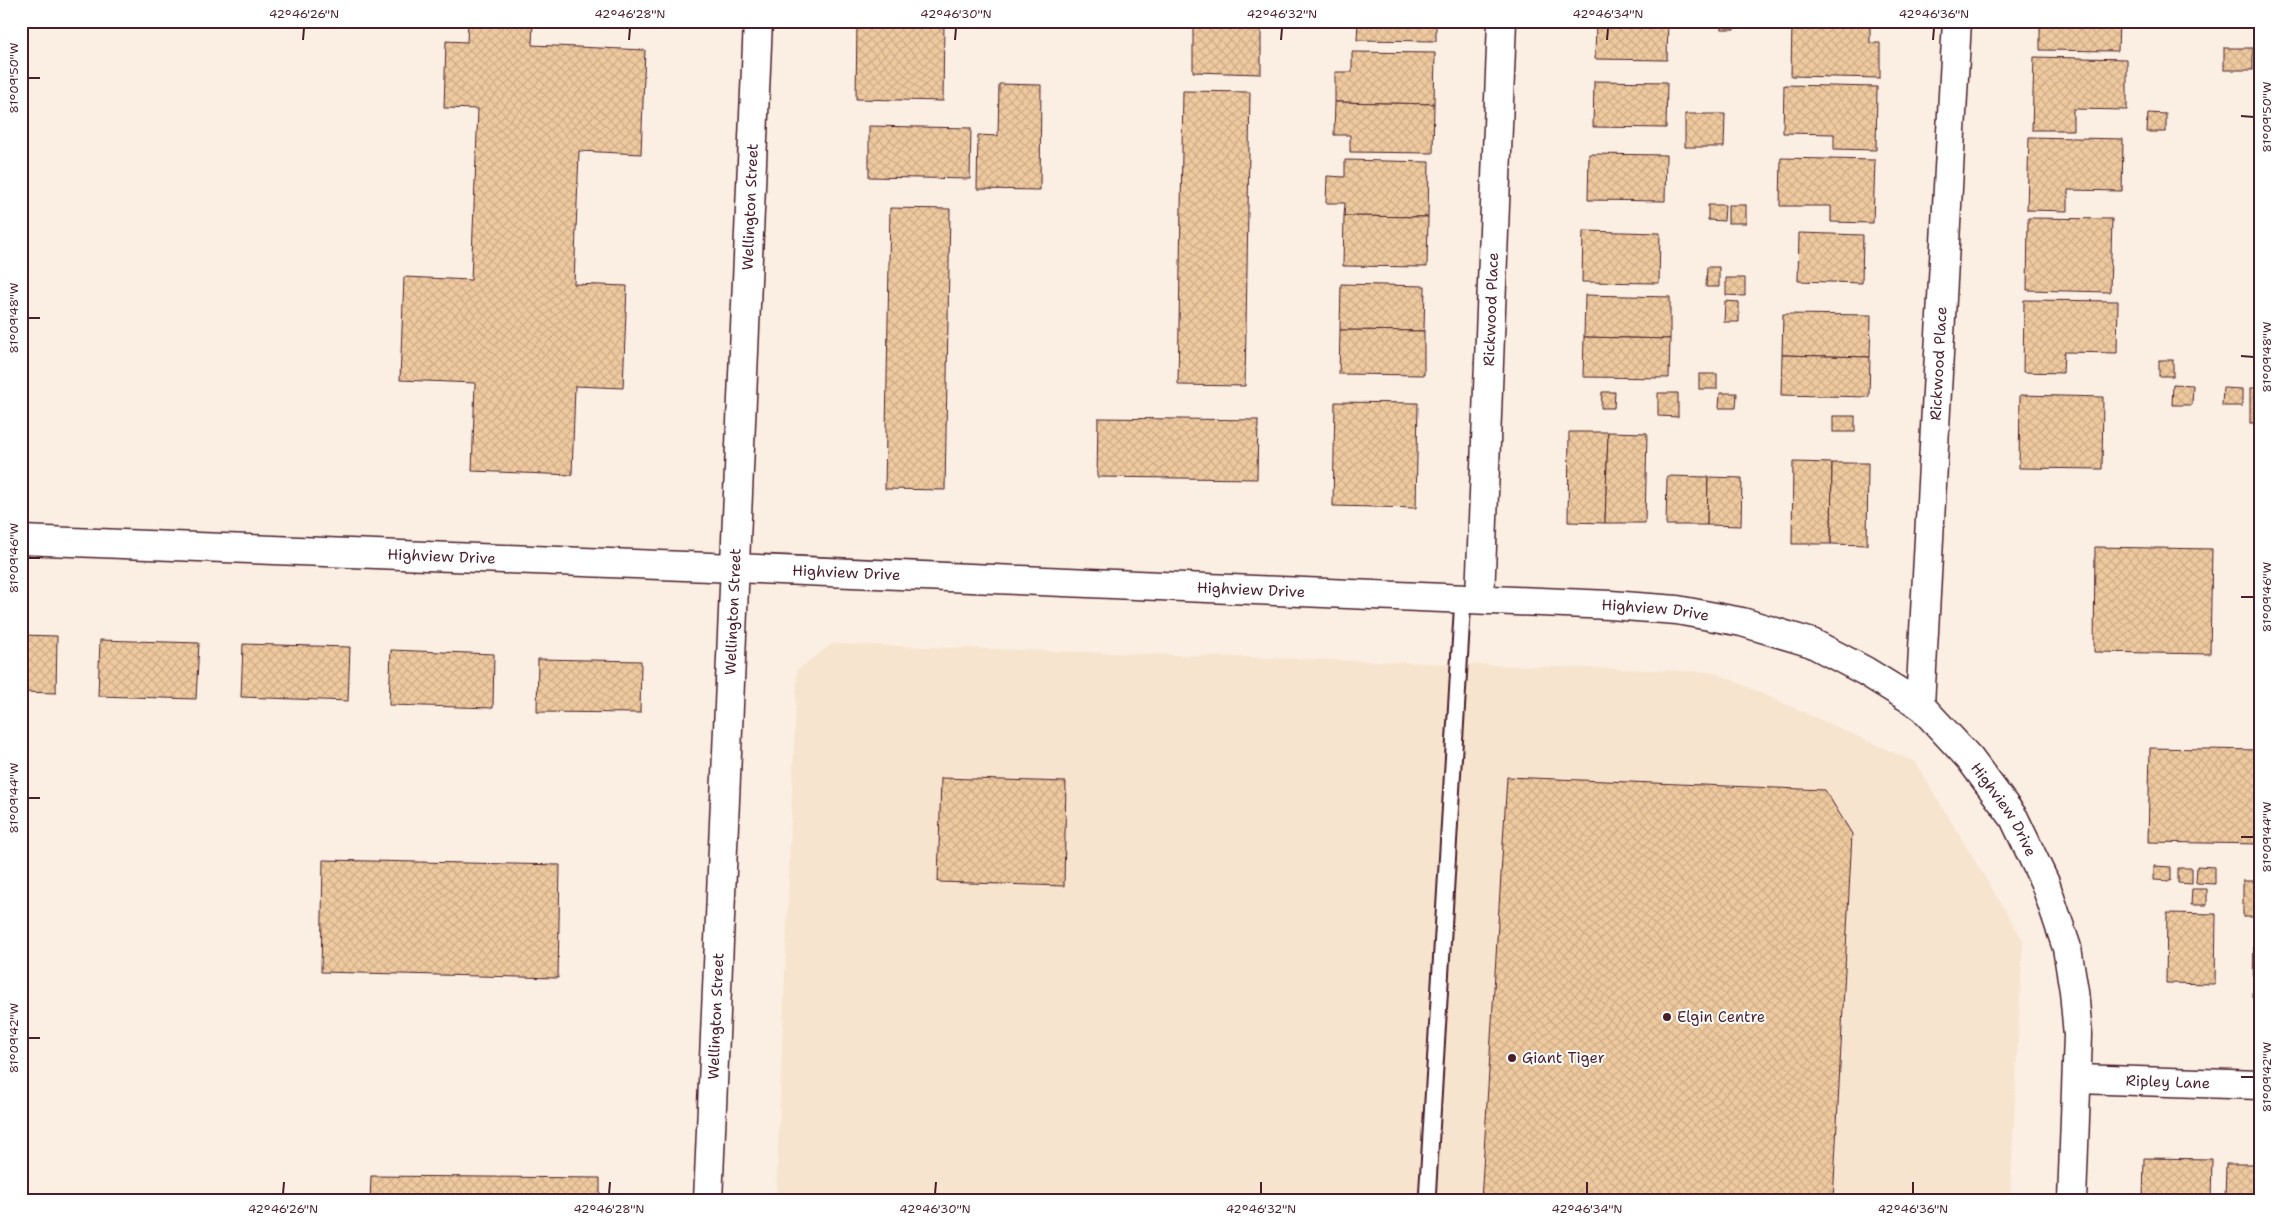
<svg xmlns="http://www.w3.org/2000/svg" width="2281" height="1222" viewBox="0 0 2281 1222" font-family="'Shantell Sans',sans-serif">
<defs>
<pattern id="building-cross-hatch" width="8" height="8" patternUnits="userSpaceOnUse" patternTransform="scale(1.25)"><rect width="8" height="8" fill="#efca9f"/><path d="M0 0l8 8M0 8l8-8" fill="none" stroke="#cead89"/></pattern>
</defs>
<rect width="100%" height="100%" fill="#faefe2"/>
<filter id="ink" filterUnits="userSpaceOnUse"><feTurbulence type="fractalNoise" baseFrequency=".02" numOctaves="2"/><feDisplacementMap in="SourceGraphic" scale="10" xChannelSelector="R" yChannelSelector="G"/><feConvolveMatrix kernelMatrix="1 2 1 2 8 2 1 2 1" color-interpolation-filters="sRGB"/></filter>
<g filter="url(#ink)">
<path fill="#f7e4ce" d="M832,644l882,28 201,90 108,178 -13,261h-1234l21,-531z"/>
<g fill="url(#building-cross-hatch)" stroke="#4a1f2b">
<path d="M468,21h65l-1,24 113,5 -4,104 -62,-3 -5,133 53,2 -4,102 -48,-2 -3,89 -100,-4 3,-88 -75,-3 4,-103 67,3 7,-171 -34,-1 2,-67 21,1z"/>
<path d="M857,21h87l-1,80 -87,-2z"/>
<path d="M1193,21h68v53l-68,-2z"/>
<path d="M1358,21h78v20l-79,-1z"/>
<path d="M1596,21h72l-1,39 -72,-1z"/>
<rect x="1721" y="21" width="13" height="8"/>
<path d="M1792,21h78v22h10v35l-89,-2z"/>
<path d="M2040,21h79l-1,30 -78,-1z"/>
<rect x="2224" y="48" width="29" height="22"/>
<path d="M1352,52l83,1 -1,51 -99,-2v-30h17z"/>
<path d="M2034,57l93,2v51l-54,-1v21h-41z"/>
<path d="M1594,81l73,1 -1,46 -73,-1z"/>
<path d="M999,84l42,1 -1,105 -63,-1 1,-54 20,1z"/>
<path d="M1784,85l93,2 -1,63 -42,-1v-15l-51,-1z"/>
<path d="M1183,91l67,1 -5,294 -67,-1z"/>
<path d="M1335,102l99,2 -1,49 -83,-1v-17h-16z"/>
<path d="M2148,113l18,1v18h-19z"/>
<path d="M1685,114h40l-1,33h-39z"/>
<path d="M869,126l102,2 -1,51 -101,-2z"/>
<path d="M2029,137l94,2 -1,52 -54,-1v21l-41,-1z"/>
<path d="M1589,154l77,1 -1,46 -77,-1z"/>
<path d="M1781,158l94,2 -2,63 -42,-1v-16h-51z"/>
<path d="M1345,160l84,2 -1,55 -84,-1 1,-13h-19l1,-27 18,1z"/>
<path d="M1708,205h17l-1,16 -16,-1z"/>
<rect x="1728" y="205" width="18" height="18"/>
<path d="M890,208l60,1 -5,281 -60,-1z"/>
<path d="M1344,216l84,1 -1,50 -84,-1z"/>
<path d="M2028,218l84,1 -2,73 -83,-2z"/>
<path d="M1583,231l77,2 -1,50 -77,-1z"/>
<path d="M1799,233l64,2 -1,48 -64,-2z"/>
<path d="M1707,267h12v20h-13z"/>
<path d="M1726,278h19v18l-19,-1z"/>
<path d="M1341,284l84,2 -1,45 -84,-1z"/>
<path d="M1585,295l85,2v42l-86,-2z"/>
<path d="M2024,300l94,1 -1,52 -53,-1 -1,21 -40,-1z"/>
<path d="M1725,301l14,1v20h-15z"/>
<path d="M1783,314l88,1 -1,42 -88,-2z"/>
<path d="M1340,330l84,1v44l-85,-1z"/>
<path d="M1584,337l86,2 -1,39 -86,-1z"/>
<path d="M1782,355l88,2 -1,40 -88,-2z"/>
<rect x="2159" y="360" width="14" height="16"/>
<rect x="1699" y="374" width="18" height="15"/>
<path d="M2173,384l20,1 -1,20h-20z"/>
<path d="M2223,388l19,1v17h-20z"/>
<rect x="2250" y="388" width="10" height="35"/>
<path d="M1602,392h13l-1,16h-13z"/>
<path d="M1658,393h20v24l-20,-1z"/>
<path d="M1720,393h17l-1,15h-17z"/>
<path d="M2020,395l83,2 -1,72 -83,-1z"/>
<path d="M1335,402l83,1 -2,105 -83,-2z"/>
<rect x="1833" y="416" width="22" height="16"/>
<path d="M1098,418l160,2 -1,59 -160,-2z"/>
<path d="M1569,432h39l-3,91 -37,-1z"/>
<path d="M1608,432l39,1 -2,90h-40z"/>
<path d="M1793,462l39,1 -1,81h-39z"/>
<path d="M1832,463h36l-1,82 -36,-1z"/>
<path d="M1667,476l41,1 -1,48h-41z"/>
<path d="M1708,477l34,1 -1,48 -34,-1z"/>
<path d="M2095,547l117,2 -2,105 -116,-2z"/>
<path d="M21,635l36,1 -1,57 -35,-1z"/>
<path d="M100,640l99,3 -3,56 -98,-3z"/>
<path d="M243,644l107,3 -2,54 -107,-4z"/>
<path d="M391,650l103,4 -1,54 -104,-3z"/>
<path d="M538,659l103,2 -1,52 -103,-1z"/>
<path d="M2150,748l110,2v94l-112,-2z"/>
<path d="M1507,777l318,13 27,44 -19,367h-352z"/>
<path d="M941,778l125,4 -2,104 -126,-4z"/>
<path d="M323,860l237,5 -2,113 -237,-6z"/>
<path d="M2154,866l17,1v14l-17,-1z"/>
<path d="M2197,866l18,1v17l-19,-1z"/>
<path d="M2178,868h14v16l-14,-1z"/>
<rect x="2243" y="881" width="17" height="36"/>
<path d="M2192,889h15v16h-16z"/>
<path d="M2167,913l49,1 -1,70 -49,-1z"/>
<path d="M2254,924h6v74h-7z"/>
<path d="M2144,1158l68,1 -1,42h-68z"/>
<path d="M2226,1164h34v37h-35z"/>
<path d="M371,1176l229,2v23h-230z"/>
</g>
<g fill="none" stroke-linecap="round" stroke-linejoin="round">
<defs>
<path id="service" d="M1427,1201l36,-603"/>
<g id="minor">
<path id="s1" d="M1480,598l22,-577"/>
<path id="s2" d="M1920,705l37,-684"/>
<path id="s3" d="M2077,1079l183,6"/>
</g>
<g id="tertiary">
<path id="s4" d="M21,540l714,28 875,37 67,5 65,12 70,21 53,28 55,34 50,54 44,59 31,65 22,65 7,43 4,44 -6,166"/>
<path id="s5" d="M708,1201l50,-1180"/>
</g>
</defs>
<use href="#service" stroke="#4a1f2b" stroke-width="19"/>
<use href="#minor" stroke="#4a1f2b" stroke-width="31"/>
<use href="#tertiary" stroke="#4a1f2b" stroke-width="31"/>
<use href="#service" stroke="#fff" stroke-width="15"/>
<use href="#minor" stroke="#fff" stroke-width="28"/>
<use href="#tertiary" stroke="#fff" stroke-width="28"/>
</g>
</g>
<path fill="none" stroke="#4a1f2b" stroke-width="2" d="M303,40l1,-12M629,40l1,-12M955,40l1,-12M1281,40l1,-12M1607,40l1,-12M1933,40l1,-12M28,78h12M2241,116l13,1M28,318h12M2241,356l13,1M28,558h12M2241,597h13M28,798h12M2241,837h13M28,1038h12M2241,1077h13M283,1194l1,-12M609,1194l1,-12M935,1194l1,-12M1261,1194v-12M1587,1194v-12M1913,1194v-12"/>
<g fill="#4a1f2b" stroke="#fff" stroke-width="2">
<circle cx="1667" cy="1017" r="5"/>
<circle cx="1512" cy="1058" r="5"/>
</g>
<g text-anchor="middle" stroke-width="4" stroke-linejoin="round" paint-order="stroke">
<g font-size="15" fill="#4a1f2b" stroke="#fff">
<text dy="5" stroke="none"><textPath href="#s5" startOffset="995">Wellington Street</textPath></text>
<text dy="5" stroke="none"><textPath href="#s1" startOffset="289">Rickwood Place</textPath></text>
<text dy="5" stroke="none"><textPath href="#s2" startOffset="342">Rickwood Place</textPath></text>
<text dy="5" stroke="none"><textPath href="#s4" startOffset="421">Highview Drive</textPath></text>
<text dy="5" stroke="none"><textPath href="#s4" startOffset="826">Highview Drive</textPath></text>
<text dy="5" stroke="none"><textPath href="#s4" startOffset="1231">Highview Drive</textPath></text>
<text dy="5" stroke="none"><textPath href="#s5" startOffset="590">Wellington Street</textPath></text>
<text dy="5" stroke="none"><textPath href="#s4" startOffset="1636">Highview Drive</textPath></text>
<text dy="5" stroke="none"><textPath href="#s4" startOffset="2056">Highview Drive</textPath></text>
<text dy="5" stroke="none"><textPath href="#s5" startOffset="185">Wellington Street</textPath></text>
<text dy="5" stroke="none"><textPath href="#s3" startOffset="91">Ripley Lane</textPath></text>
</g>
<g font-size="15" fill="#4a1f2b" stroke="#fff" text-anchor="start">
<text x="1677" y="1022">Elgin Centre</text>
<text x="1522" y="1063">Giant Tiger</text>
</g>
</g>
<rect width="2281" height="1222" fill="none" stroke="#fff" stroke-width="55"/>
<rect x="28" y="28" width="2226" height="1166" fill="none" stroke="#4a1f2b" stroke-width="2"/>
<g font-size="12" text-anchor="middle" fill="#4a1f2b">
<text x="304" y="18">42°46'26"N</text>
<text x="630" y="18">42°46'28"N</text>
<text x="956" y="18">42°46'30"N</text>
<text x="1282" y="18">42°46'32"N</text>
<text x="1608" y="18">42°46'34"N</text>
<text x="1934" y="18">42°46'36"N</text>
<text transform="translate(14 78) rotate(-90)" y="4">81°09'50"W</text>
<text transform="translate(2267 117) rotate(-90)" y="4">81°09'50"W</text>
<text transform="translate(14 318) rotate(-90)" y="4">81°09'48"W</text>
<text transform="translate(2267 357) rotate(-90)" y="4">81°09'48"W</text>
<text transform="translate(14 558) rotate(-90)" y="4">81°09'46"W</text>
<text transform="translate(2267 597) rotate(-90)" y="4">81°09'46"W</text>
<text transform="translate(14 798) rotate(-90)" y="4">81°09'44"W</text>
<text transform="translate(2267 837) rotate(-90)" y="4">81°09'44"W</text>
<text transform="translate(14 1038) rotate(-90)" y="4">81°09'42"W</text>
<text transform="translate(2267 1077) rotate(-90)" y="4">81°09'42"W</text>
<text x="283" y="1213">42°46'26"N</text>
<text x="609" y="1213">42°46'28"N</text>
<text x="935" y="1213">42°46'30"N</text>
<text x="1261" y="1213">42°46'32"N</text>
<text x="1587" y="1213">42°46'34"N</text>
<text x="1913" y="1213">42°46'36"N</text>
</g>
</svg>
